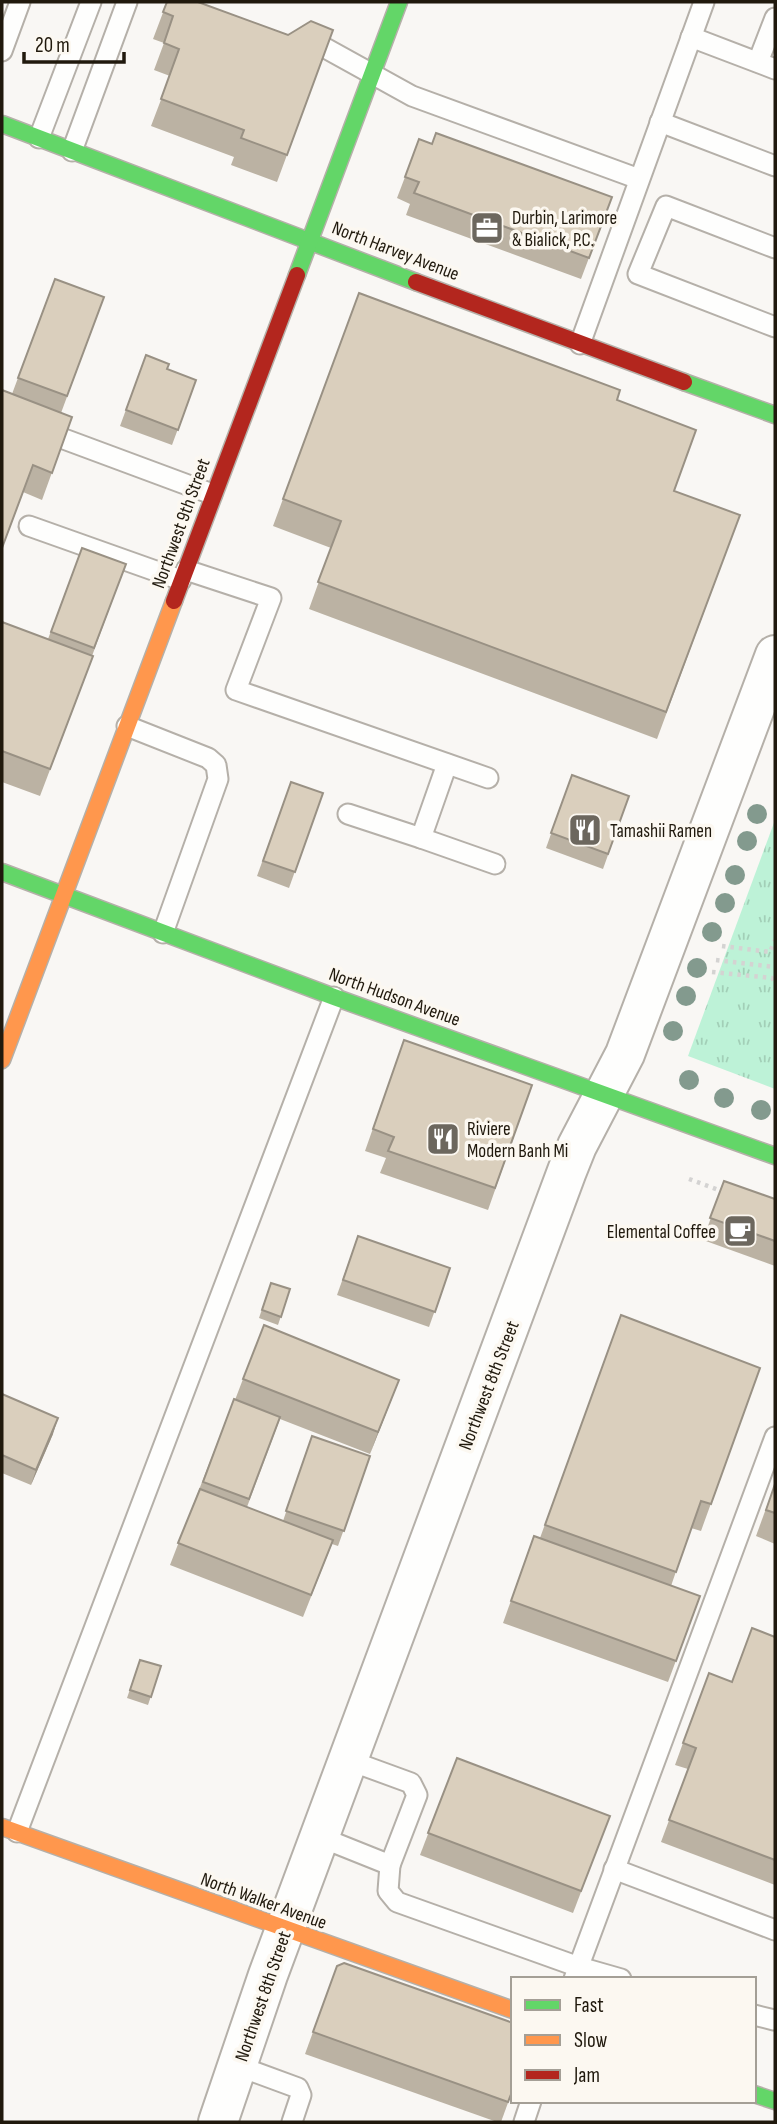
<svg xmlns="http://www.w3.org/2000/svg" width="777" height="2124" viewBox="0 0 777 2124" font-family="'Sofia Sans Condensed',sans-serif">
<defs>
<pattern id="park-tufts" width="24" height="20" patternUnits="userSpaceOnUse" patternTransform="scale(1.75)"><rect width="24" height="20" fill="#bdf2d7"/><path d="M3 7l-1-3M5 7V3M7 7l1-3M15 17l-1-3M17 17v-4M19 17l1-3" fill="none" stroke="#a2cfb7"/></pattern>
</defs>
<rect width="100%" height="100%" fill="#f9f7f4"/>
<path fill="url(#park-tufts)" d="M775,820v269l-87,-33z"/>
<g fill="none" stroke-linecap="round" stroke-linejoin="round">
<defs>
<g id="lane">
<path d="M691,37l84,32"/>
<path d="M302,40l25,9 85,47 227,83"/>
<path d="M2,51l18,-49"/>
<path d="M758,62l17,-44"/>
<path d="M660,122l115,44"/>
<path d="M39,138l52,-136"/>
<path d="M72,151l55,-149"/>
<path d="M775,248l-109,-42 -28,68 137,53"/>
<path d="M580,344l124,-342"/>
<path d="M2,416l210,78"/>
<path d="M29,526l152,54"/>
<path d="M186,570l85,28 -35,92 252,88"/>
<path d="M127,726l81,32 8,7 2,14 -55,154"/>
<path d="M348,814l73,24 26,-74"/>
<path d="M421,838l74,26"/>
<path d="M348,1760l63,23 6,12 -27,70"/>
<path d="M17,1832l317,-835"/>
<path d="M320,1837l70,28 -2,26 9,11 182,65 42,12"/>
<path d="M614,1869l161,61"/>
<path d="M574,1979l201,-542"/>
<path d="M754,2015l20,5"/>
<path d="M238,2066l60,22 3,7 -9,27"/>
<path d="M524,2122l7,-21"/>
</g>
<path id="street" d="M218,2122l50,-147 299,-804 10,-25 48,-92 150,-399"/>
<g id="fast">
<path d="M2,124l414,158"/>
<path d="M297,275l102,-273"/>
<path d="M684,382l91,33"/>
<path d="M2,872l332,125 441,159"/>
<path d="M754,2094l21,7"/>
</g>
<g id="slow">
<path d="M2,1060l172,-459"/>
<path d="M2,1827l511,183"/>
</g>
<g id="jam">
<path d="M416,282l268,100"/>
<path d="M174,601l123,-326"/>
</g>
</defs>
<use href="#lane" stroke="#b5b0a9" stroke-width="23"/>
<use href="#street" stroke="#b5b0a9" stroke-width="42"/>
<use href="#fast" stroke="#b5b0a9" stroke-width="19"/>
<use href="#slow" stroke="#b5b0a9" stroke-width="19"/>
<use href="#jam" stroke="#b5b0a9" stroke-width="19"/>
<g stroke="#d4d3d2" stroke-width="4.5" stroke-dasharray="3.5 5" stroke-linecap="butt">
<path d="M722,946l48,6 5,-12"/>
<path d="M716,960l59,7"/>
<path d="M712,972l60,6 3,4"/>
<path d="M689,1179l35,13"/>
</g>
<use href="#lane" stroke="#fefefd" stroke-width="19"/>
<use href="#street" stroke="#fefefd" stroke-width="38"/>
<use href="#fast" stroke="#63d668" stroke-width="16"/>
<use href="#slow" stroke="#ff974d" stroke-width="16"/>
<use href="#jam" stroke="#b3261e" stroke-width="16"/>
</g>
<g fill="#839a8e">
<circle cx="757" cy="814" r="10"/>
<circle cx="747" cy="841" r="10"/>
<circle cx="735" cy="875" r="10"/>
<circle cx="725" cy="903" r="10"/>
<circle cx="712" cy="932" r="10"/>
<circle cx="697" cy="968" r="10"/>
<circle cx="686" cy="996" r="10"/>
<circle cx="673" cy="1031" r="10"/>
<circle cx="689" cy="1080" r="10"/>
<circle cx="724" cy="1098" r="10"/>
<circle cx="761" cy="1110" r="10"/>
</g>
<g fill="#bbb2a3">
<path d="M167,2l121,33 45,-5 -56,152 -46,-17 3,-8 -83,-31 19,-50 -16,-6 10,-27 -11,-4z"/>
<path d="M432,144l180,53 -31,82 -175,-64 4,-11 -13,-6 8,-21z"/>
<path d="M55,279l49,18 -43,116 11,4 -30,83 -19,-8 -11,-98z"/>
<path d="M359,293l258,107 57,91 66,24 -83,224 -348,-130 22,-61 -58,-22z"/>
<path d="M146,355l21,14 29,11 -24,65 -52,-19z"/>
<path d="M82,548l44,16 -34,92 -9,27 -43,113 -38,-14v-160l46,17z"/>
<path d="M572,775l57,21 -26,73 -57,-21z"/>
<path d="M291,782l32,11 -34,95 -32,-12z"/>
<path d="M404,1040l128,45 -44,125 -108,-37 6,-15 -21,-7z"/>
<path d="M724,1181l51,18v67l-72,-26z"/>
<path d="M358,1236l92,32 -21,59 -92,-32z"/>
<path d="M271,1283l19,6 -12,36 -19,-7z"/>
<path d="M621,1315l139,53 -59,163 -10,-3 -20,58 29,10 -32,86 -165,-59 31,-87 6,2z"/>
<path d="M243,1379l156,1 -29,74 -90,-35 -33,88 36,14 29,-85 58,20 -32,90 -6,-2 -29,73 -133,-52 64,-166 1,1z"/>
<path d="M2,1394l51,40 -22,51 -29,-12z"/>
<path d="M775,1484v60l-19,-8z"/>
<path d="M775,1637v248l-114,-43 27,-73 -13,-4 8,-22 49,-61z"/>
<path d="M140,1660l21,6 -13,39 -21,-7z"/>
<path d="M457,1758l153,58 -37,97 -153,-58z"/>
<path d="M337,1966l176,123 -12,33h-4l-192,-68z"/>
</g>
<g fill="#999184">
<path d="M399,1380l-8,21 -21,53 8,-22z"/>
<path d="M58,1418l-5,16 -22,51 5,-15z"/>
</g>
<g fill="#dacfbd" stroke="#999184" stroke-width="2">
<path d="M167,2h31l90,33 23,-14 22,9 -46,125 -46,-17 3,-8 -83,-31 18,-50 -15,-6 9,-27 -10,-4z"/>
<path d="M436,133l176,64 -23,61 -175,-65 5,-11 -14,-5 14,-38 13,5z"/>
<path d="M55,279l49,18 -37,99 -49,-18z"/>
<path d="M359,293l261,97 -3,10 79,30 -22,61 66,24 -74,197 -348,-130 23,-61 -58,-22z"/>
<path d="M146,355l23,9 -2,5 29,11 -18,50 -52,-20z"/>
<path d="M2,390l70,27 -20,56 -19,-8 -31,83z"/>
<path d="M82,548l44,16 -32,84 -43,-16z"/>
<path d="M2,622l91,34 -43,113 -48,-18z"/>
<path d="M572,775l57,21 -21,58 -57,-21z"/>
<path d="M291,782l32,11 -28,79 -32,-11z"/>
<path d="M404,1040l128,45 -37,103 -107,-37 6,-14 -21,-8z"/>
<path d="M724,1181l51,18v42l-65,-23z"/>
<path d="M358,1236l92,32 -15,44 -92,-32z"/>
<path d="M271,1283l19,6 -9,28 -19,-7z"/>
<path d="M621,1315l139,53 -49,136 -10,-3 -25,71 -131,-47z"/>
<path d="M264,1325l135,55 -21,52 -135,-53z"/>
<path d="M2,1394l56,24 -22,52 -34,-15z"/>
<path d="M234,1399l46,18 -31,82 -46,-17z"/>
<path d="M312,1436l58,20 -26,75 -58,-20z"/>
<path d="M775,1484v29l-9,-3z"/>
<path d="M200,1489l133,51 -22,55 -133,-52z"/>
<path d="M534,1536l166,60 -24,65 -165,-60z"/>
<path d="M752,1628l23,9v223l-106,-40 27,-72 -13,-5 26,-70 23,9z"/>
<path d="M140,1660l21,6 -10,31 -21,-7z"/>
<path d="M457,1758l153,58 -29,75 -153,-58z"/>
<path d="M344,1963l169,60v66l-5,13 -195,-70 24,-66z"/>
</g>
<defs>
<symbol id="office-square" viewBox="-11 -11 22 22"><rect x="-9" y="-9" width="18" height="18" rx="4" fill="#6c675e" stroke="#fcf8f1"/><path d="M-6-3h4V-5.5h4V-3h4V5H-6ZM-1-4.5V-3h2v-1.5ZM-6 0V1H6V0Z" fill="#fff"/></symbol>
<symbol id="restaurant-square" viewBox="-11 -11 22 22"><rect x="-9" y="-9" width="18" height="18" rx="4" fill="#6c675e" stroke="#fcf8f1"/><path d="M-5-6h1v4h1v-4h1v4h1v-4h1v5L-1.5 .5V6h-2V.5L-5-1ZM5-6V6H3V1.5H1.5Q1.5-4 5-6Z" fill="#fff"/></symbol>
<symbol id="cafe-square" viewBox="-11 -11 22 22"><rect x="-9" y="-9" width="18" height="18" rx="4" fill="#6c675e" stroke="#fcf8f1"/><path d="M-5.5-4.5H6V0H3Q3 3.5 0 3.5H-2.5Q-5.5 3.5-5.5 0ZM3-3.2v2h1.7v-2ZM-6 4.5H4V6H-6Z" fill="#fff"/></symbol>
</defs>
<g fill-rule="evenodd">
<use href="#office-square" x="468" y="209" width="38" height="38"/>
<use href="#restaurant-square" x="566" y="811" width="38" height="38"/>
<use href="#restaurant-square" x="424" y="1120" width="38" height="38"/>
<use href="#cafe-square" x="721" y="1212" width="38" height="38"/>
</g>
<g text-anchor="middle" stroke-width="7" stroke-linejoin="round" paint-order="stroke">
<g font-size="19" fill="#20190d" stroke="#fcf8f1" text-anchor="start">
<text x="512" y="224">Durbin, Larimore<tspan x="512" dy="22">&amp; Bialick, P.C.</tspan></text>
<text x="610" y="837">Tamashii Ramen</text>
<text x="467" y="1135">Riviere<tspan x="467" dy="22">Modern Banh Mi</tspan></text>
<text x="716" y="1238" text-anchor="end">Elemental Coffee</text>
</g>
<g font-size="19" fill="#20190d" stroke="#fcf8f1">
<text transform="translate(396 250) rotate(21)" y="7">North Harvey Avenue</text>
<text transform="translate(180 523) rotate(-70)" y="7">Northwest 9th Street</text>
<text transform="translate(395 996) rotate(20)" y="7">North Hudson Avenue</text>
<text transform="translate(488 1385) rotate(-69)" y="7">Northwest 8th Street</text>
<text transform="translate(264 1900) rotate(20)" y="7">North Walker Avenue</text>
<text transform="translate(262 1996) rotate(-71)" y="7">Northwest 8th Street</text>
</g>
</g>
<rect width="777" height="2124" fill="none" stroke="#20190d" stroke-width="7"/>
<rect x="511" y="1977" width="245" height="126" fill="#fcf8f1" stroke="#a49f96" stroke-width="2"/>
<rect x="525" y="2000" width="35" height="10" fill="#63d668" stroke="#a49f96" stroke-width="2"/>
<text x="574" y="2012" font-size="21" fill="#20190d">Fast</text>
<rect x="525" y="2035" width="35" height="10" fill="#ff974d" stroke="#a49f96" stroke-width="2"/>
<text x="574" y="2047" font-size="21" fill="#20190d">Slow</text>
<rect x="525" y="2070" width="35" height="10" fill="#b3261e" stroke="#a49f96" stroke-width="2"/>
<text x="574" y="2082" font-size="21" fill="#20190d">Jam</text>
<path d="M24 52v10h100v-10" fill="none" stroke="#20190d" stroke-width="3.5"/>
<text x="35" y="52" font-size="21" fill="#20190d" stroke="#fcf8f1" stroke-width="5" paint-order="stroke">20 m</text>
</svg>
